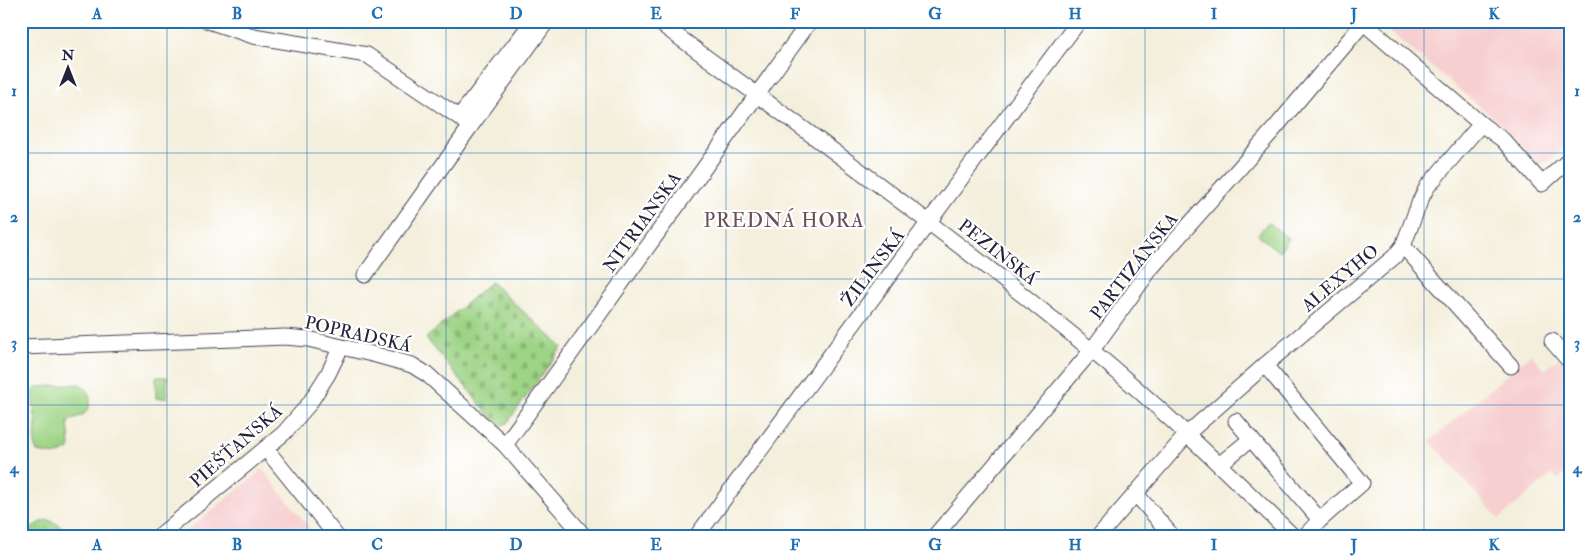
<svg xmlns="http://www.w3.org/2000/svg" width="1591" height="558" viewBox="0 0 1591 558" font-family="'IM FELL Double Pica',serif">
<defs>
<pattern id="cemetery-stones" width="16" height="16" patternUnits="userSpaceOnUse" patternTransform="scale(1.25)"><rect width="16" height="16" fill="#9ed486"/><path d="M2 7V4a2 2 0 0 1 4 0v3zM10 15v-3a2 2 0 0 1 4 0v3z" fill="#88b675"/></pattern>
<pattern id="park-dots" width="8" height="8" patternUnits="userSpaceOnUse" patternTransform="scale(1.25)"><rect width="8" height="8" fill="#9ed486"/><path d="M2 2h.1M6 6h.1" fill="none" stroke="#88b675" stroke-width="1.8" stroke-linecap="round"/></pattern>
</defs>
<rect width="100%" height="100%" fill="#fff"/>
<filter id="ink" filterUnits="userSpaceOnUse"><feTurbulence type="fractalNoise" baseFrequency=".02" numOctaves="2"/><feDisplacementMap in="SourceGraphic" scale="10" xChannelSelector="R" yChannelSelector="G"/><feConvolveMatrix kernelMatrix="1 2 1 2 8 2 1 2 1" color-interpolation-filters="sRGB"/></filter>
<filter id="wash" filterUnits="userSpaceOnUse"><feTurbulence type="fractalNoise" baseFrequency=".0096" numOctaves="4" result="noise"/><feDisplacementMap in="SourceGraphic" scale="20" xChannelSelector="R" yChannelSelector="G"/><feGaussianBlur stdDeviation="1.12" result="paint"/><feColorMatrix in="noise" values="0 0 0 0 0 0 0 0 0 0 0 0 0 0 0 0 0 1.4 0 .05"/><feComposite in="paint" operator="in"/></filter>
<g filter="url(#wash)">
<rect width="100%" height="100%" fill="#f4efdc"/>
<g fill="#f7cfd0">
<path d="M1380,21h190v121l-23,20 -7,3 -4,-1 -32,-37 -125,-104z"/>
<path d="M1531,354l14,16 14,-12 11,13v98l-12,11 -6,-6 -53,45 -69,-78z"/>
<path d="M262,469l55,68h-138l76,-61z"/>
</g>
<g fill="#9ed486" stroke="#607b60">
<path d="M1268,222l21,17 -10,13 -21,-17z"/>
<rect x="156" y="377" width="11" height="21"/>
<path d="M79,384c10,4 15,18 7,28 -4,5 -12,5 -18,10l2,24 -2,4 -12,5 -19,-3 -2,-5 1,-24 -4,-31 5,-5z"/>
</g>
<path fill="url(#cemetery-stones)" stroke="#607b60" d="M491,282l71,65 -55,76 -6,3 -4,-1 -71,-87z"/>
<path fill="url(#park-dots)" stroke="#607b60" d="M48,520c10,3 15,7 18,17h-38c3,-11 10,-15 20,-17z"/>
</g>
<g filter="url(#ink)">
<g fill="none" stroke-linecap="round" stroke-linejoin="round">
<defs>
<g id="street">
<path d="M208,21l45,15 114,19 92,62"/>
<path d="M657,21c146,108 294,214 434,329 71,58 137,123 203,187"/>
<path d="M1481,124l22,16 39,44 28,-25"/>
<path d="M470,127l77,-106"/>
<path d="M1403,246l108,120"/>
<path d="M365,275l105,-148 -11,-10 74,-96"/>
<path d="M1552,341l18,21"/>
<path d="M21,347l264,-10 23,2 68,16 36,10 16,10 77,70 80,92"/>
<path d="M1265,365l97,118 -42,37 -16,17"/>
<path d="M1236,421l15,18"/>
<path d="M505,445l305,-424"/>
<path d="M266,449l71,88"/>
<path d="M1220,464l31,-25 69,81"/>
<path d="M1136,494l37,43"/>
<path d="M158,537l126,-104 25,-29 19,-30 13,-27"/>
<path d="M696,537l272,-368 111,-148"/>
<path d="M934,537l158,-187 60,-83 123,-139 90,-107"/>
<path d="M1098,537l90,-104 77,-68 129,-108 9,-11 17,-45 7,-14 54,-63 -117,-101"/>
</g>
</defs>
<use href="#street" stroke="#424153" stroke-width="17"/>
<use href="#street" stroke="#fff" stroke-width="15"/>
</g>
</g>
<path fill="none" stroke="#1f6fb2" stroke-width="1" stroke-opacity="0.55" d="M167,21v516M307,21v516M446,21v516M586,21v516M726,21v516M865,21v516M1005,21v516M1145,21v516M1284,21v516M1424,21v516M21,153h1549M21,279h1549M21,405h1549"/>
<g text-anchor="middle" stroke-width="4.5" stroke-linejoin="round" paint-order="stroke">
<g font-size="18" fill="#22223b" stroke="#fff">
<text transform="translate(642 222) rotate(-54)" y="6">NITRIANSKA</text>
<text transform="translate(998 252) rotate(38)" y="6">PEZINSKÁ</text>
<text transform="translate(1134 266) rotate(-52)" y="6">PARTIZÁNSKA</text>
<text transform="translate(873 268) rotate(-53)" y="6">ŽILINSKÁ</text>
<text transform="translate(1340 278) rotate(-40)" y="6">ALEXYHO</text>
<text transform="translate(358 334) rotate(13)" y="6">POPRADSKÁ</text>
<text transform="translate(236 446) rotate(-41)" y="6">PIEŠŤANSKÁ</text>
</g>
<g font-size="20" letter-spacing="1" fill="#6b505b" stroke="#fff">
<text x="784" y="227">PREDNÁ HORA</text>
</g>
</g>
<rect width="1591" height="558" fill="none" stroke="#fff" stroke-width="55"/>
<g transform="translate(68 68)" stroke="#ffffff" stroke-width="4" paint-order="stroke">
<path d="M0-4L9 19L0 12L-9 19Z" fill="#22223b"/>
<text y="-8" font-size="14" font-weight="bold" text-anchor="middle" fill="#22223b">N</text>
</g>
<rect x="28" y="28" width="1536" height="502" fill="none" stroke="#1f6fb2" stroke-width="2"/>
<g font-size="16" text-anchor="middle" font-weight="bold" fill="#1f6fb2">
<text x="97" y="19">A</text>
<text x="237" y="19">B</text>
<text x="377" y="19">C</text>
<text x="516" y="19">D</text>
<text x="656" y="19">E</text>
<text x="795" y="19">F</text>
<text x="935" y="19">G</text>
<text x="1075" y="19">H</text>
<text x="1214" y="19">I</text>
<text x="1354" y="19">J</text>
<text x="1494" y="19">K</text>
<text x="14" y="96">1</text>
<text x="1577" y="96">1</text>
<text x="14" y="222">2</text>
<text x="1577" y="222">2</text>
<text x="14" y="348">3</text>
<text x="1577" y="348">3</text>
<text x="14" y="473">4</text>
<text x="1577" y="473">4</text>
<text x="97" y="550">A</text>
<text x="237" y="550">B</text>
<text x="377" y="550">C</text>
<text x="516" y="550">D</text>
<text x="656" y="550">E</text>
<text x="795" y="550">F</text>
<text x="935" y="550">G</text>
<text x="1075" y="550">H</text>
<text x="1214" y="550">I</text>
<text x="1354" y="550">J</text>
<text x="1494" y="550">K</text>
</g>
</svg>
